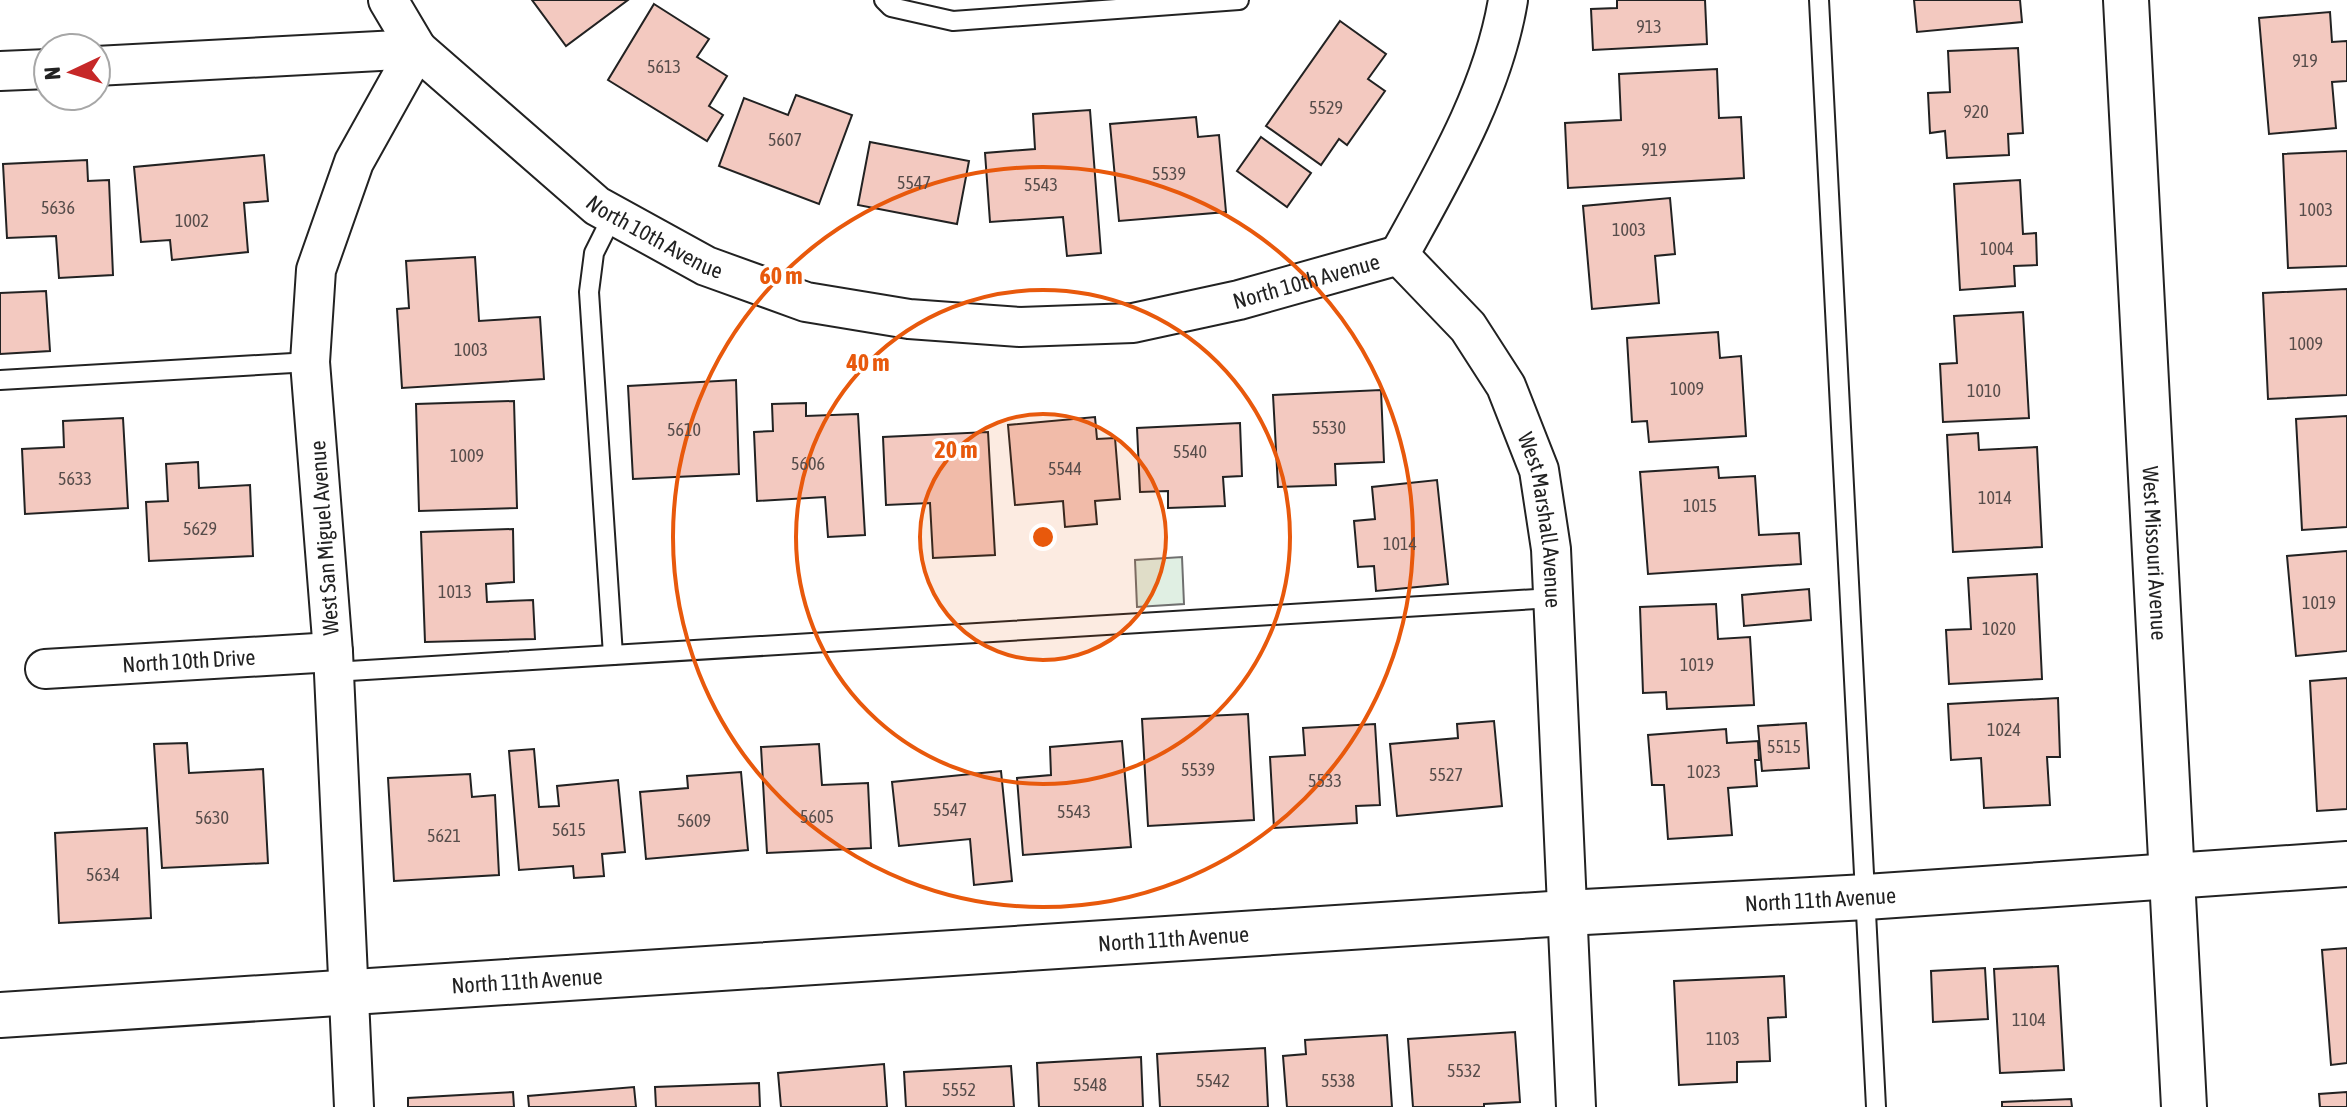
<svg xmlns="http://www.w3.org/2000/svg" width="2347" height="1107" viewBox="0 0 2347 1107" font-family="'Asap Condensed',sans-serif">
<rect width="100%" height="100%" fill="#fff"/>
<path fill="#e0efe3" stroke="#6f6f6f" stroke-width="2" d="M1182,557l2,47 -47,3 -2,-47z"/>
<g fill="#f3c9c0" stroke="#222" stroke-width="2">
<path d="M532,0h96l-62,46z"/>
<path d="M1617,0h88l2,44 -114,6 -2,-41 26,-1z"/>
<path d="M1914,0h106l2,22 -105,10z"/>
<path d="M654,4l55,35 -12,18 30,19 -18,30 14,9 -16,26 -99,-61z"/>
<path d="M2330,12l2,30 15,-1v40l-15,1 4,46 -67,6 -10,-116z"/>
<path d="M1340,21l46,33 -18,25 17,12 -38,54 -8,-6 -18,26 -55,-39z"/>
<path d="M2018,48l5,85 -15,1 1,21 -62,3 -2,-27 -15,2 -2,-40 22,-1 -2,-41z"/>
<path d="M1717,69l2,49 22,-1 3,61 -176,10 -3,-65 56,-3 -2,-46z"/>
<path d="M796,95l56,20 -33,89 -100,-38 25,-68 44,17z"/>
<path d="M1090,110l11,143 -34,3 -4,-39 -73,5 -5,-69 50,-4 -2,-35z"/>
<path d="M1196,117l2,20 21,-2 7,77 -107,9 -9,-97z"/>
<path d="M1261,137l50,36 -24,34 -50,-36z"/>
<path d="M870,142l99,19 -12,63 -99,-19z"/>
<path d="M2347,151v115l-59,2 -5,-114z"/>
<path d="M264,155l4,46 -24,2 4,49 -76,8 -2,-20 -29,2 -7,-75z"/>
<path d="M87,160l1,21 21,-1 4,95 -54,3 -3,-42 -49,2 -4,-74z"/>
<path d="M2020,180l3,54 13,-1 1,32 -23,1 1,20 -55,4 -6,-106z"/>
<path d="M1670,198l5,56 -20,2 4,47 -67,6 -9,-103z"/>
<path d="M475,257l4,64 61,-4 4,62 -142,9 -5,-79 12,-1 -3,-47z"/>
<path d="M2347,289v106l-79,4 -5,-106z"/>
<path d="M46,291l4,60 -50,3v-61z"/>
<path d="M2023,312l6,106 -86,4 -3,-58 17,-1 -3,-47z"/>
<path d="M1718,332l2,26 21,-2 5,80 -97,6 -2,-21 -15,1 -5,-84z"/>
<path d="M736,380l3,94 -106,5 -5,-93z"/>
<path d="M1381,390l3,72 -49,2 1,21 -58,2 -5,-92z"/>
<path d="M514,401l3,107 -98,3 -3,-107z"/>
<path d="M806,403v13l52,-2 7,121 -37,2 -3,-40 -68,4 -3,-69 19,-1 -1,-27z"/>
<path d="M2347,416v111l-45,3 -6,-111z"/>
<path d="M1095,417l2,22 18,-1 5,61 -25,2 2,23 -32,3 -2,-26 -48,4 -7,-80z"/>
<path d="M123,418l5,90 -103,6 -3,-65 42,-2 -1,-26z"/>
<path d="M1240,423l2,53 -19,1 2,29 -57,2v-17l-28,1 -3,-64z"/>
<path d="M988,432l7,123 -62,3 -3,-55 -44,2 -3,-68z"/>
<path d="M1978,433l1,17 58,-3 5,100 -89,5 -6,-117z"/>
<path d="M198,462l1,26 51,-3 3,71 -104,5 -3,-59 22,-1 -2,-37z"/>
<path d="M1718,467l1,11 36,-2 4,59 40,-2 2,31 -153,10 -8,-102z"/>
<path d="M1437,480l11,104 -72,7 -2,-25 -16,1 -4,-46 21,-2 -3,-32z"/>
<path d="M513,529l1,53 -28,2 1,18 46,-2 2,39 -110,3 -4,-110z"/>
<path d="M2347,551v100l-51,5 -9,-100z"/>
<path d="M2037,574l5,105 -93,5 -3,-54 25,-1 -3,-51z"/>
<path d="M1809,589l2,31 -67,6 -2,-31z"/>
<path d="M1716,604l2,35 32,-2 4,68 -87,4 -1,-17 -23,1 -3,-86z"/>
<path d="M2347,678v131l-30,2 -7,-130z"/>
<path d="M2058,698l2,59h-13l3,48 -66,3 -3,-50 -30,2 -3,-56z"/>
<path d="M1248,714l6,106 -106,6 -6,-107z"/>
<path d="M1494,721l8,85 -105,10 -7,-72 68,-6 -1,-14z"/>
<path d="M1806,723l3,45 -47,3 -4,-45z"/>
<path d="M1375,724l5,81 -24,1 1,17 -83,5 -4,-71 35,-2 -2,-27z"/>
<path d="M1726,729l1,14 31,-2 1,19h-4l2,26 -29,2 4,47 -64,4 -4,-54h-12l-4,-50z"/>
<path d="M1122,741l9,106 -108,8 -6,-77 34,-3 -1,-28z"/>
<path d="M187,743l2,30 74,-4 5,94 -106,5 -8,-124z"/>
<path d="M819,744l3,41 46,-2 3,65 -104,5 -6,-106z"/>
<path d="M534,749l5,58 20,-1 -2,-20 61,-6 7,72 -23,2 2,22 -30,2 -1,-12 -54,4 -10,-119z"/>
<path d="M1001,771l11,110 -38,4 -4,-46 -71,7 -7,-64z"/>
<path d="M741,772l7,78 -102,9 -6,-67 48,-4 -1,-12z"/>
<path d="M470,774l2,23 23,-2 4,80 -105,6 -6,-103z"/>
<path d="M147,828l4,90 -92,5 -4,-90z"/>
<path d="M2347,948v115l-16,2 -9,-115z"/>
<path d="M2058,966l6,104 -64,3 -6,-104z"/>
<path d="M1985,968l3,51 -55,3 -2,-51z"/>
<path d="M1784,976l2,41 -18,1 2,43 -33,1v20l-58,3 -5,-104z"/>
<path d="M1515,1032l5,70 -36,2v3h-71l-5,-68z"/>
<path d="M1387,1035l5,72h-105l-4,-51 23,-2 -1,-14z"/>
<path d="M1265,1048l3,59h-108l-3,-53z"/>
<path d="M1141,1057l2,50h-104l-2,-44z"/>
<path d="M884,1064l3,43h-106l-3,-34z"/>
<path d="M1011,1066l3,41h-108l-2,-35z"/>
<path d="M759,1083l1,24h-104l-1,-20z"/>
<path d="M634,1087l2,20h-107l-1,-11z"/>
<path d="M513,1092l1,15h-106v-9z"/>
<path d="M2347,1092v15h-27l-1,-13z"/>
<path d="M2071,1099l1,8h-70v-5z"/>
</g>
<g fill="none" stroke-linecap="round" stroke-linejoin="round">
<defs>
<g id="lane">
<path d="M884,0l7,7 62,14 286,-21"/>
<path d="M1819,0l57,1107"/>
<path d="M0,380l310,-18"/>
<path d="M613,655l-24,-363 5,-39 19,-38"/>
<path d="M333,672l1220,-74"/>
</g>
<g id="street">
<path id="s1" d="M96,66l321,-17 180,157 109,60 100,36 103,17 111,8 113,-4 106,-23 160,-45"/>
<path d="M0,71l48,-2"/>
<path id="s2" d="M1399,255l69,72 38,59 33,84 12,79 25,558"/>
<path d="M1399,255c44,-80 94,-164 109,-255"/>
<path id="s3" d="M45,669l288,-17"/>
<path d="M354,1107l-21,-455 -23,-290 6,-92 38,-108 63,-113 -29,-49"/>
</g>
<g id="secondary">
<path id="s4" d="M2126,0l58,1107"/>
<path id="s5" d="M0,1015l1566,-102 300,-16 481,-33"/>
</g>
</defs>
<use href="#lane" stroke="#222" stroke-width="22"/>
<use href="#street" stroke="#222" stroke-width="42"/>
<use href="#secondary" stroke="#222" stroke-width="48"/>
<use href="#lane" stroke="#fff" stroke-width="18"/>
<use href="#street" stroke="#fff" stroke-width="38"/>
<use href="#secondary" stroke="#fff" stroke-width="44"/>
</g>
<circle cx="1043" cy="537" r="123" fill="#e8590c" fill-opacity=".12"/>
<g fill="none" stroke="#e8590c" stroke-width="4">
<circle cx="1043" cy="537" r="123"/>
<circle cx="1043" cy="537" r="247"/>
<circle cx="1043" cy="537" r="370"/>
</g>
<g text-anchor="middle" stroke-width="6" stroke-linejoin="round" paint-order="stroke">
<g font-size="18" fill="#564c4a">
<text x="1649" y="33">913</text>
<text x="2305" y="67">919</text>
<text x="664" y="73">5613</text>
<text x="1326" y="114">5529</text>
<text x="1976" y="118">920</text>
<text x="785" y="146">5607</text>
<text x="1654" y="156">919</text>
<text x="1169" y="180">5539</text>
<text x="914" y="189">5547</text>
<text x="1041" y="191">5543</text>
<text x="58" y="214">5636</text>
<text x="2316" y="216">1003</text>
<text x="192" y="227">1002</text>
<text x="1629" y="236">1003</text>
<text x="1997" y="255">1004</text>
<text x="2306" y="350">1009</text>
<text x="471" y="356">1003</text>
<text x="1687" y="395">1009</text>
<text x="1984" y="397">1010</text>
<text x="1329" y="434">5530</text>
<text x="684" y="436">5610</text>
<text x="1190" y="458">5540</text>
<text x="467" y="462">1009</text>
<text x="808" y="470">5606</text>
<text x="1065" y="475">5544</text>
<text x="75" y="485">5633</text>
<text x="1995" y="504">1014</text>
<text x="1700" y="512">1015</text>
<text x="200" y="535">5629</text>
<text x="1400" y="550">1014</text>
<text x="455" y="598">1013</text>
<text x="2319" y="609">1019</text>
<text x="1999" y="635">1020</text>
<text x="1697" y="671">1019</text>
<text x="2004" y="736">1024</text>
<text x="1784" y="753">5515</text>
<text x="1198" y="776">5539</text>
<text x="1704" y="778">1023</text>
<text x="1446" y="781">5527</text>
<text x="1325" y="787">5533</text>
<text x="950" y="816">5547</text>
<text x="1074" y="818">5543</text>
<text x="817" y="823">5605</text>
<text x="212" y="824">5630</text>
<text x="694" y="827">5609</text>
<text x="569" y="836">5615</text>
<text x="444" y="842">5621</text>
<text x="103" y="881">5634</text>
<text x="2029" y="1026">1104</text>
<text x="1723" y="1045">1103</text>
<text x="1464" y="1077">5532</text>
<text x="1213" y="1087">5542</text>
<text x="1338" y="1087">5538</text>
<text x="1090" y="1091">5548</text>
<text x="959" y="1096">5552</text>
</g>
<g font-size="22" fill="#222" stroke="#fff">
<text dy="8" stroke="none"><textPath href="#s1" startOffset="626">North 10th Avenue</textPath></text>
<text dy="8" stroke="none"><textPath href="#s1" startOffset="1298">North 10th Avenue</textPath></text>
<text dy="8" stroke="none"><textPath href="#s2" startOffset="310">West Marshall Avenue</textPath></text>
<text transform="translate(324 538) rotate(-94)" y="8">West San Miguel Avenue</text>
<text dy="8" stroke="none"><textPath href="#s4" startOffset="554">West Missouri Avenue</textPath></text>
<text dy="8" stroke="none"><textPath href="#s3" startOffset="144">North 10th Drive</textPath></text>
<text dy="8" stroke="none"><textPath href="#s5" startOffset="1824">North 11th Avenue</textPath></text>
<text dy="8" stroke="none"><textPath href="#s5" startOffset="1176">North 11th Avenue</textPath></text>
<text dy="8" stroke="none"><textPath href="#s5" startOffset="528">North 11th Avenue</textPath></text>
</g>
</g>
<circle cx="1043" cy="537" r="12" fill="#e8590c" stroke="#fff" stroke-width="4"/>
<g font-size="24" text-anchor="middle" font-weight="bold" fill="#e8590c" stroke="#fff" stroke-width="6" stroke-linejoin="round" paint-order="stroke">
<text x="781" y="284">60 m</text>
<text x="868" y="371">40 m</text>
<text x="956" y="458">20 m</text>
</g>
<g transform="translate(72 72) rotate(266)"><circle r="38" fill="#ffffff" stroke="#a7a7a7" stroke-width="2"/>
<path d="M0-6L14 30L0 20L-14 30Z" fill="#c62828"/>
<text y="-12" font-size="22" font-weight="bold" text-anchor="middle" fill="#222222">N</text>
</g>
</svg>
